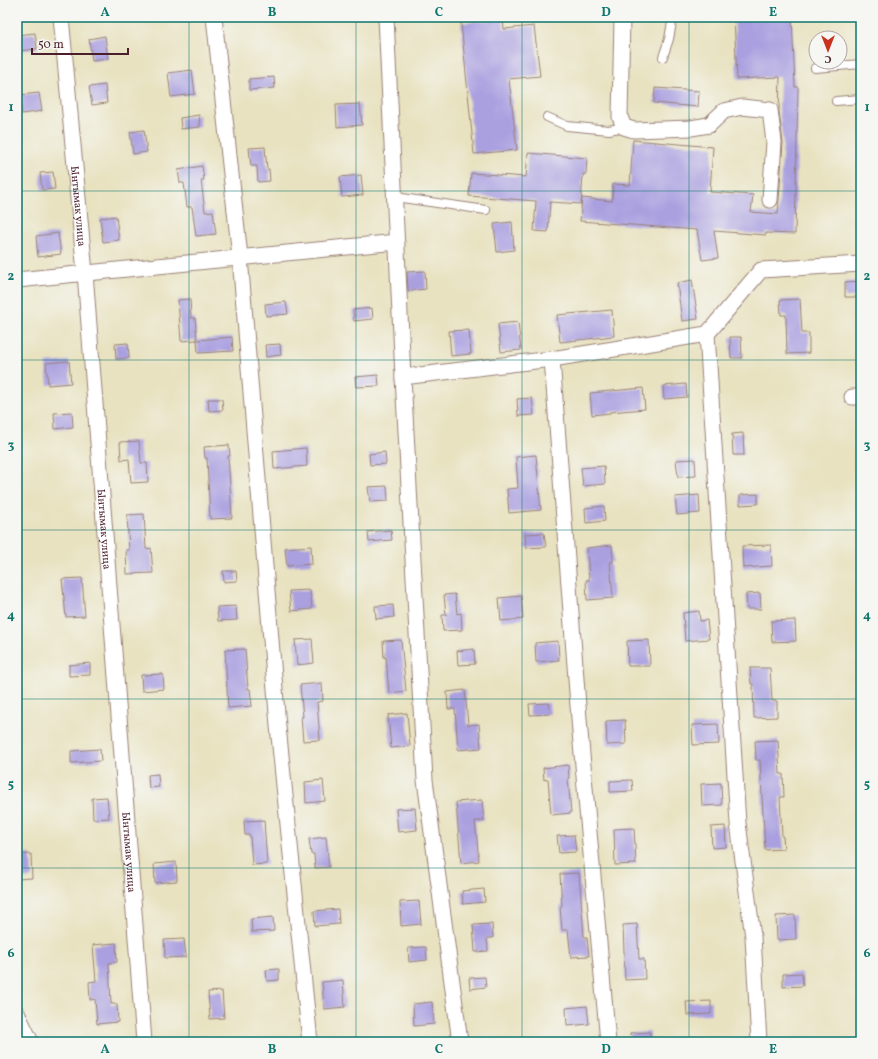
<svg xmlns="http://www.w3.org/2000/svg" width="878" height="1059" viewBox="0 0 878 1059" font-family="Vollkorn,serif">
<rect width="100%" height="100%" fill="#f6f6f2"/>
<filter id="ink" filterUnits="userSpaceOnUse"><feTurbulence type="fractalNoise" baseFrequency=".025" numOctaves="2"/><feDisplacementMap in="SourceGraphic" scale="8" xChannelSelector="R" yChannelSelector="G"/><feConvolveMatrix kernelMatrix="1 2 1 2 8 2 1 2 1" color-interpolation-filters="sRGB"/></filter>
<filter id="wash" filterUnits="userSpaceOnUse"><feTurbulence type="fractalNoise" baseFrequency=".012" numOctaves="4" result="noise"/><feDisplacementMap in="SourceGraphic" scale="16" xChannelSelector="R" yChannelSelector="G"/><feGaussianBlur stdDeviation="0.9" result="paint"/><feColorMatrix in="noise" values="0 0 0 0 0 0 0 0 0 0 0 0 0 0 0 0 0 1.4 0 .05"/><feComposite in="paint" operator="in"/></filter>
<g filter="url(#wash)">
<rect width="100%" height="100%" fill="#e8e2c0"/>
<g id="blocks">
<g fill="#aaa0e0">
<path d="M734,17h58l3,70h3l-3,147 -29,-1v2l-52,-4 4,27 -16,2 -5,-30 -117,-9 2,-23 30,3 1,-17 17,1 3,-45 80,7 -3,45 43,3 -2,17 27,2 5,-71 -4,-31 1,-35 -43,2z"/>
<path d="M503,19l1,10 30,-3 6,50 -31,3 8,71 -43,4 -13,-131z"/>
<path d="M35,33l2,16 -19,2 -1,-16z"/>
<path d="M105,36l3,23 -16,2 -3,-22z"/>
<path d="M192,70l3,24 -24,3 -3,-24z"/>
<path d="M274,77l1,11 -26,2v-11z"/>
<path d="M105,85l2,18 -15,2 -3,-18z"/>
<path d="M655,88l44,3 -1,16 -44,-4z"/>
<path d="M39,93l3,18 -20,3 -2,-19z"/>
<path d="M360,104l2,21 -25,2 -1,-22z"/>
<path d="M199,115l1,12 -19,2 -1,-11z"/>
<path d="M144,130l3,22 -14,2 -3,-22z"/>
<path d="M265,147l2,22h2l1,12 -12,1 -1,-16h-6l-2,-18z"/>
<path d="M528,153l59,5 -1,16h-3l-2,30 -31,-2 -2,30 -14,-1 2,-30 -67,-5 2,-23 55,4z"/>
<path d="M202,166l2,14h-3l4,32 8,-1 3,23 -20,2 -4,-29h-5l-3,-24h-4l-2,-13z"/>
<path d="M53,172l2,17 -13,1 -2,-17z"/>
<path d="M361,175l2,20 -21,2 -2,-20z"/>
<path d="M116,216l3,24 -16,2 -3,-24z"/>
<path d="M512,222l2,28 -17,2 -3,-28z"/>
<path d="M58,233l3,21 -23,3 -2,-21z"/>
<path d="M425,271l1,18 -18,2 -1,-19z"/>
<path d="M692,280l6,39 -16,2 -5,-38z"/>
<path d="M861,281v16h-16v-15z"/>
<path d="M190,299l1,19h4l2,22 -16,1 -3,-41z"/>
<path d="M800,299l2,34h7v20l-22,1 -1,-39h-5l-1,-15z"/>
<path d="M286,302l2,12 -22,2 -1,-12z"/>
<path d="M372,308l1,11 -19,2 -1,-11z"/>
<path d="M612,310l2,26 -54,6 -3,-27z"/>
<path d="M518,322l3,28 -20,2 -3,-28z"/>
<path d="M469,330l2,24 -20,2 -2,-25z"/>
<path d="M232,337l1,14 -35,2 -1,-13z"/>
<path d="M730,337h11l1,21h-11z"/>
<path d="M128,343l1,15 -13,1 -1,-15z"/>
<path d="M280,344l1,11 -15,2 -1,-12z"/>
<path d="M69,361l2,22 -23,2 -2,-22z"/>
<path d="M378,375l1,11 -23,1 -1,-10z"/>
<path d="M686,384l1,13 -23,2 -1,-13z"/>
<path d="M643,388l2,21 -35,3v1l-18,2 -2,-22z"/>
<path d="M532,398l2,17 -16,1 -1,-17z"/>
<path d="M208,399h14l1,11 -14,1z"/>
<path d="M72,412l1,15 -18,2 -1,-16z"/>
<path d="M743,433l1,22h-11l-1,-21z"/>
<path d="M139,441l2,22h6l1,19 -17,1 -2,-24 -8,1 -1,-18z"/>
<path d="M229,445l1,11h-2l4,62 -22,1 -3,-61h-2l-1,-11z"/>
<path d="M306,448l1,18 -33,3 -1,-18z"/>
<path d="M385,452l1,12 -16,1 -1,-11z"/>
<path d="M536,455l5,55 -32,3 -2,-24 11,-1 -2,-31z"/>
<path d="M695,459l1,17 -18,1 -2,-17z"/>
<path d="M604,466l1,18 -22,2 -2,-18z"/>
<path d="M387,486l1,15 -18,1 -2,-15z"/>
<path d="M758,494v10l-18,1v-10z"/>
<path d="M699,495l1,18 -23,2 -2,-18z"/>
<path d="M604,506l1,15 -19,2 -1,-15z"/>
<path d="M144,514l2,35 5,-1 2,25 -26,1 -1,-24h3l-2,-35z"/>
<path d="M391,530l1,10 -23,2 -1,-10z"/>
<path d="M544,533l2,14 -20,1 -1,-14z"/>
<path d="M612,545l1,17h-3l3,36 -26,2 -1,-20h3l-2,-32z"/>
<path d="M771,545l1,21 -29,2 -1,-22z"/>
<path d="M311,546l1,18 -25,2 -2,-18z"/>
<path d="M223,571h13l1,10 -13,1z"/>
<path d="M82,578l3,38 -19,1 -4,-38z"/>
<path d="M310,590l2,19 -21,2 -2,-20z"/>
<path d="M760,593l1,16h-14l-1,-15z"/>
<path d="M455,594l2,20 4,-1 1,17 -19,1 -1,-16h4l-2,-20z"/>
<path d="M521,596l2,23 -22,2 -2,-23z"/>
<path d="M393,605l1,12 -18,2 -1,-13z"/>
<path d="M236,606l1,14 -19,1 -1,-14z"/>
<path d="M699,611l1,10 7,-1 2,19 -24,2 -2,-28z"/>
<path d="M795,620l1,21 -24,1 -1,-21z"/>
<path d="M312,639l2,24 -17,2 -2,-25z"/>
<path d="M401,640l5,51 -17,2 -3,-36 -2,1 -1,-17z"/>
<path d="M649,640l1,26h-22l-1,-25z"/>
<path d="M558,641l1,19 -23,2 -1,-19z"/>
<path d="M245,649l3,40h2l2,17 -24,2 -3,-58z"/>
<path d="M474,649l1,15 -17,1 -1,-14z"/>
<path d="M90,663v12l-21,1v-11z"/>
<path d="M750,668h20l2,33h5v16l-23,1 -1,-34h-2z"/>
<path d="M163,674l1,15 -22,2 -1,-16z"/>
<path d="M322,683l1,18 -6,1 3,38 -17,1 -2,-24h2l-3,-32z"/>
<path d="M465,690l3,35 11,-1 2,24 -23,2 -3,-41h-7l-1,-17z"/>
<path d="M549,703l1,11 -20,1 -1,-11z"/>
<path d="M407,713l3,33 -19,2 -3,-33z"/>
<path d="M625,720l1,24 -19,1 -1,-24z"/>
<path d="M718,724l1,20 -26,1 -1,-20z"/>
<path d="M778,740l2,34h3l1,23h-4l2,40h1l1,12 -19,1 -5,-90h-4l-1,-19z"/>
<path d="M100,749l1,12 -30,2v-12z"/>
<path d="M568,765l1,13h-1l3,35 -20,2 -3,-36 -4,1 -1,-12z"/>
<path d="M158,774l1,13 -10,1 -1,-13z"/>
<path d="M323,780l2,21 -19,2 -1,-21z"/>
<path d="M632,780l1,11 -23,1v-11z"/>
<path d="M721,783l1,22 -20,1 -1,-22z"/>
<path d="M107,797l2,21 -16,1 -1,-21z"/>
<path d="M482,800l2,21h-9l4,40 -18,2 -5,-61z"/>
<path d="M415,808l2,22 -19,2 -2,-23z"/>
<path d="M264,820l3,44 -15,1 -2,-30h-5l-1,-14z"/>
<path d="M725,826l1,21 -14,1 -1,-21z"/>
<path d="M634,828l2,36 -21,1 -1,-36z"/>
<path d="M574,835l2,17 -17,1 -2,-17z"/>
<path d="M326,837l3,30 -14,1 -1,-14h-3l-2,-15z"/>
<path d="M31,854l1,24 -15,1v-24z"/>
<path d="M176,862l1,19 -22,2 -1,-19z"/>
<path d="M579,873l5,64h3l2,19 -18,1 -3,-27h-6l-2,-23 2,-1 -2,-32z"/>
<path d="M484,889l1,13 -22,2 -1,-13z"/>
<path d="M419,901l2,23 -20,2 -1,-24z"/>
<path d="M338,909l1,15 -24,2 -1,-15z"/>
<path d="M795,915l1,24 -19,1 -1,-24z"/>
<path d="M273,917l1,14 -22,1 -1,-13z"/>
<path d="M492,924l1,14h-6l1,13 -13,1 -2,-27z"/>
<path d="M637,924l2,35h5l1,20 -20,1 -2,-55z"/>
<path d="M184,939l2,18 -21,1 -1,-18z"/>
<path d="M116,943l1,19 -8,1 2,41h6l1,18 -21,2 -2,-25 -5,1 -1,-18 7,-1 -3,-36z"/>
<path d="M426,947l1,13 -18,2 -1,-14z"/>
<path d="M279,969v11l-12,1 -1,-11z"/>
<path d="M802,973l1,13 -20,1v-13z"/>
<path d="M485,977l1,10 -16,2 -1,-11z"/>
<path d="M343,980l2,27 -21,2 -2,-27z"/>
<path d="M222,991l2,27 -14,1 -2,-27z"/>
<path d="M711,1001v13l-24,1 -1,-13z"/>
<path d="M432,1002l2,22 -20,2 -1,-22z"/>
<path d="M587,1006l2,18 -22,2 -1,-18z"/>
<path d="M650,1032v10h-19l-1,-9z"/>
</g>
</g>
</g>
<g filter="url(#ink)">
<use href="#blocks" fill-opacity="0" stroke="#998076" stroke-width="1"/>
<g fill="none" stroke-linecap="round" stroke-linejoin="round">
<defs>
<g id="service">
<path d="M663,57l6,-18 4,-22"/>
<path d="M815,68l46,-4"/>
<path d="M836,101l25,-2"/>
<path d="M547,117l20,9 42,4 15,-3"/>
<path d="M395,197l91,13"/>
</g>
<g id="minor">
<path id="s1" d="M61,17l24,256 59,769"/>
<path d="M214,17l26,240 38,469 32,316"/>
<path d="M386,17l17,360 22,403 35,262"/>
<path d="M622,17l-2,100 4,10 10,3 57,-2 18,-3 15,-14 18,-4 28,3 4,32 -4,58"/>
<path d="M17,280l380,-38"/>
<path d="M707,334l31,489 15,114 6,105"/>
<path d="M552,359l28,373 28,310"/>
<path d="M403,377l149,-18 155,-25 54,-64 100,-6"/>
<path d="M852,397h9"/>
<path d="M17,1013l14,29"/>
</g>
</defs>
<use href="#service" stroke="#998076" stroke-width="10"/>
<use href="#minor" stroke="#998076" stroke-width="17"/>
<use href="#service" stroke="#fff" stroke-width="8"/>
<use href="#minor" stroke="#fff" stroke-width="15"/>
</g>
</g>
<path fill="none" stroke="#0f766e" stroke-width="1" stroke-opacity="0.55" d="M189,17v1025M356,17v1025M522,17v1025M689,17v1025M17,191h844M17,360h844M17,530h844M17,699h844M17,868h844"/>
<g text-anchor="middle" stroke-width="3.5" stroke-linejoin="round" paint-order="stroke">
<g font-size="11" fill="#4a1f2b" stroke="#f6f6f2">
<text dy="4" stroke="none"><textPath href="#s1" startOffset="190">Ынтымак улица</textPath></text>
<text dy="4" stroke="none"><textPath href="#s1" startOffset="514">Ынтымак улица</textPath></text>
<text dy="4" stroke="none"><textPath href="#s1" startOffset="838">Ынтымак улица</textPath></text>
</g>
</g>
<rect width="878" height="1059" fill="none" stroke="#f6f6f2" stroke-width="44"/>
<g transform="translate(828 50) rotate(180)"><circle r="19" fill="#f6f6f2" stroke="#b1a0a2"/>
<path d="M0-3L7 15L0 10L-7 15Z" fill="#c8321e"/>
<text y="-6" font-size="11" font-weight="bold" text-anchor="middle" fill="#4a1f2b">С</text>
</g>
<path d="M32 48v6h96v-6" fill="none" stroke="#4a1f2b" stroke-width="2"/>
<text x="38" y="48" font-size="12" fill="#4a1f2b" stroke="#f6f6f2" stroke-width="3" paint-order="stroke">50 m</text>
<rect x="22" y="22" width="834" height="1015" fill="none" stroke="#0f766e" stroke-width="1.5"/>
<g font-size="13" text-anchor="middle" font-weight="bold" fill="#0f766e">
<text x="105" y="16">A</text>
<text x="272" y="16">B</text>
<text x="439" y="16">C</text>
<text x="606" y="16">D</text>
<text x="773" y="16">E</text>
<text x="11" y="111">1</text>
<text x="867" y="111">1</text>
<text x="11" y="280">2</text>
<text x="867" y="280">2</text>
<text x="11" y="449">3</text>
<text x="867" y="449">3</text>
<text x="11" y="619">4</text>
<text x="867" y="619">4</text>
<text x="11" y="788">5</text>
<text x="867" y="788">5</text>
<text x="11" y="957">6</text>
<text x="867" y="957">6</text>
<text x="105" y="1053">A</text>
<text x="272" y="1053">B</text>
<text x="439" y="1053">C</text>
<text x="606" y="1053">D</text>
<text x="773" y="1053">E</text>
</g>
</svg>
